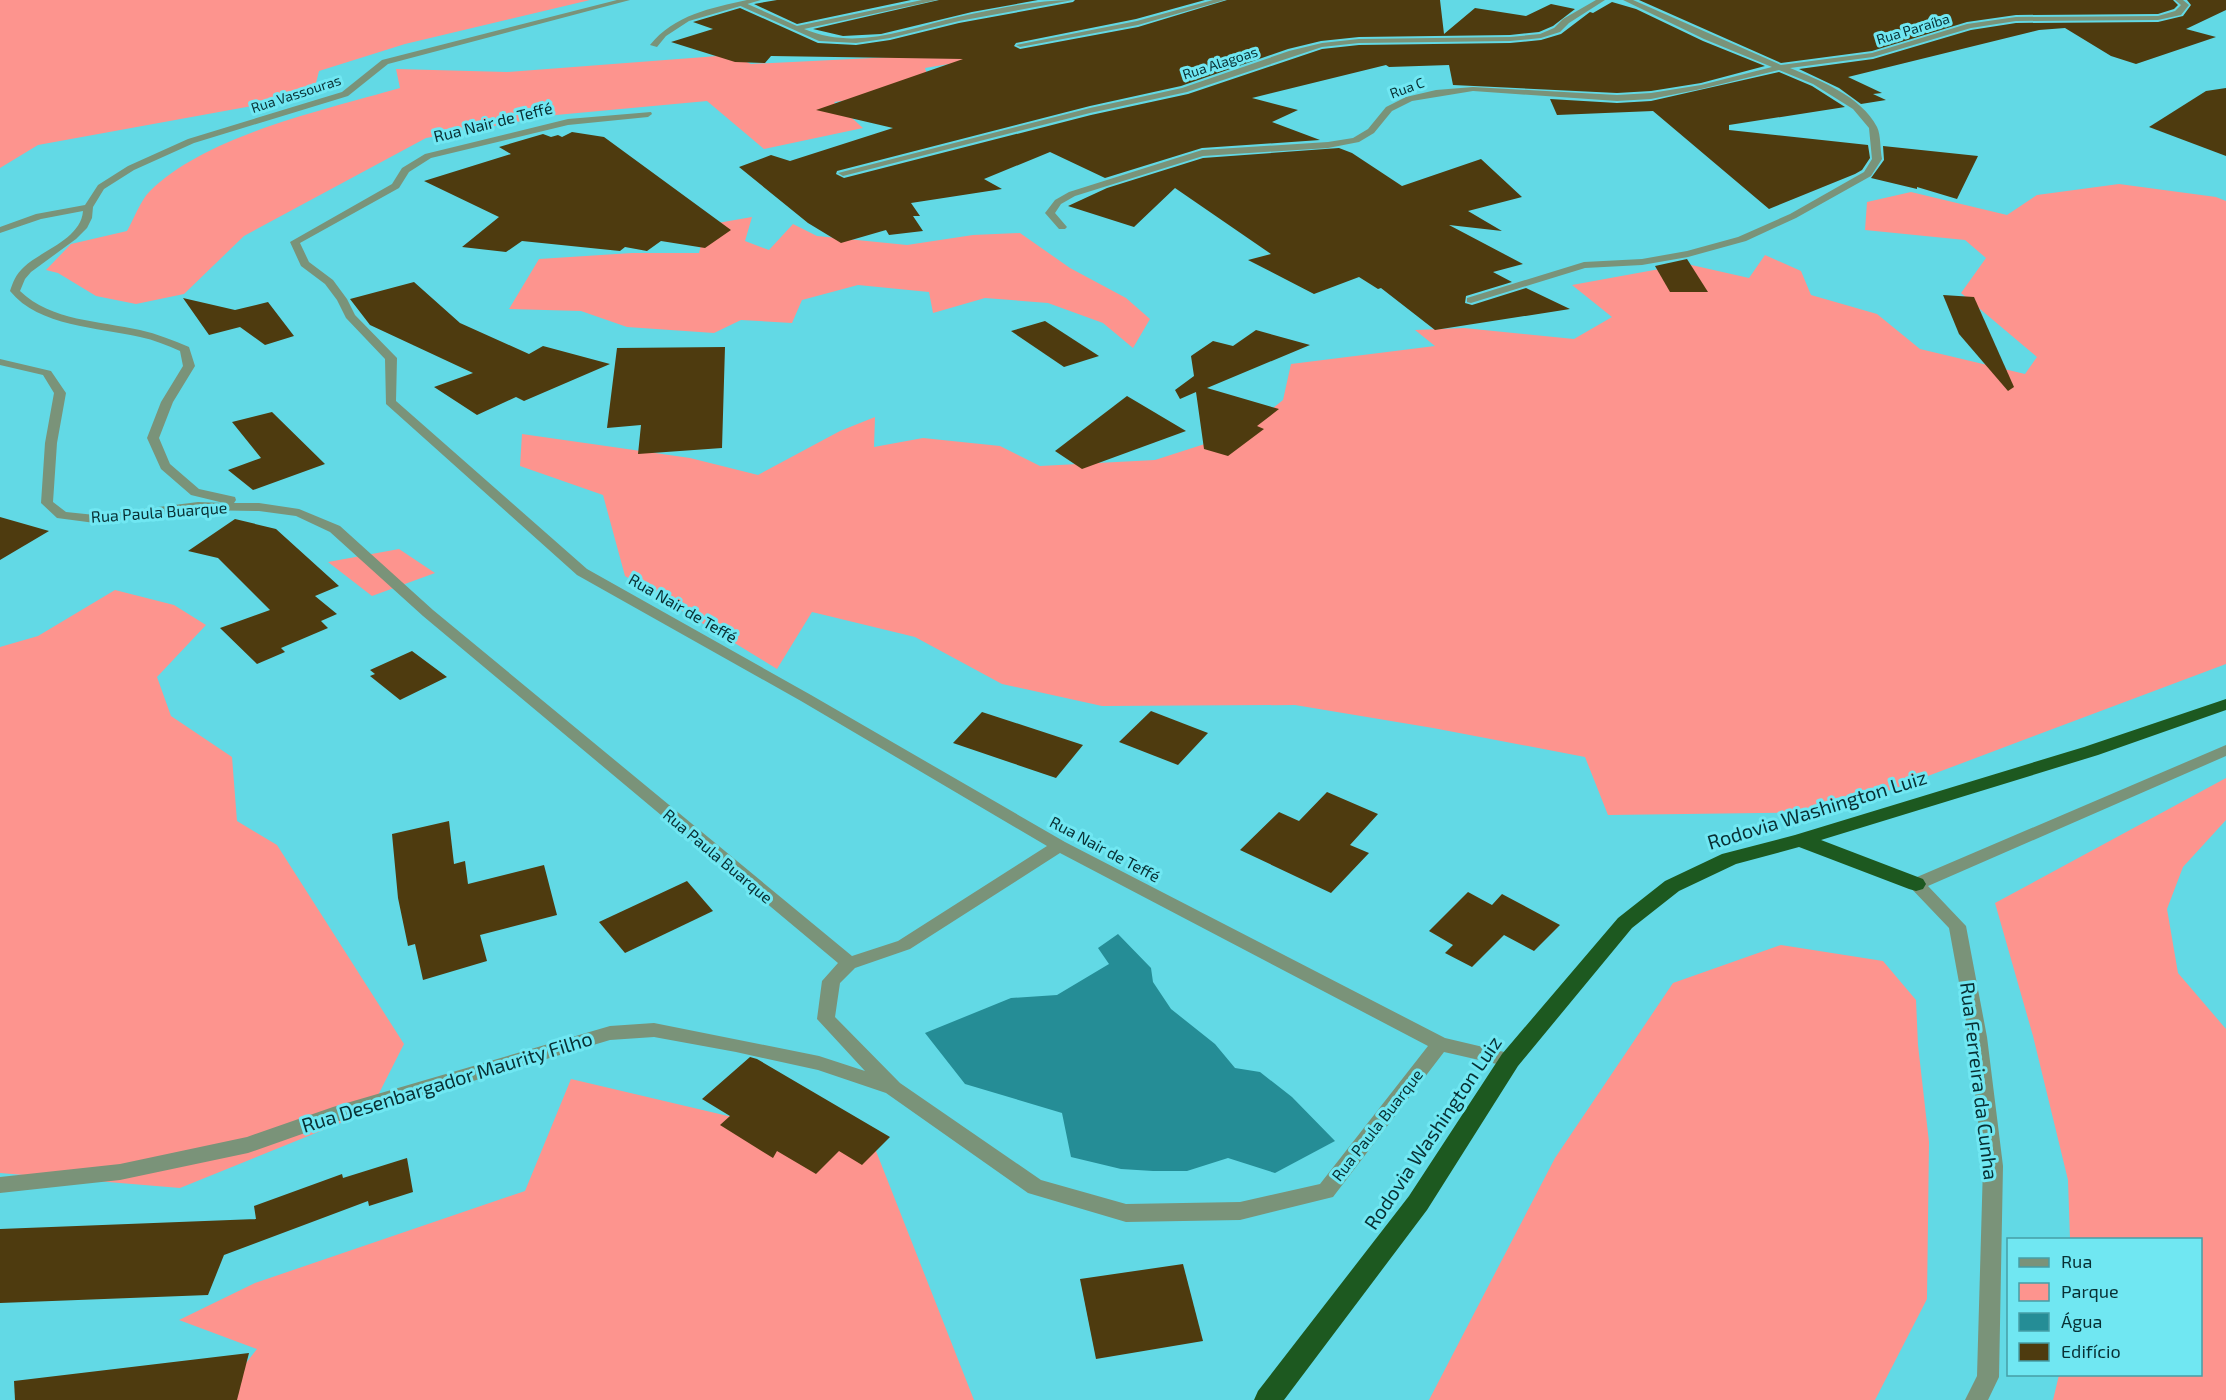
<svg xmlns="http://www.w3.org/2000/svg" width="2226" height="1400" viewBox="0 0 2226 1400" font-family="'Exo 2',sans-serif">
<rect width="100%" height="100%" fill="#62d9e5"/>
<g fill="#fd948e">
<path d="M0,0h590l-185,44 -86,27 -6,24 -275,50 -38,23z"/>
<path d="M1033,50l-108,18 3,9 -40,18 -54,7 29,26 -99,21 -57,-48 -151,14 -130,23 -182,98 -60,58 -48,10 -40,-8 -38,-23 -12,-3 25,-26 56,-13c7,-12 13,-30 23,-40 57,-56 174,-81 250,-103l-4,-19 111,3 224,-17 20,9z"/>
<path d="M2119,184l97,13 10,4v463l-394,148 -224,3 -23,-58 -152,-29 -138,-23 -193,1 -100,-22 -87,-47 -103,-25 -35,57 -152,-93 -22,-81 -83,-29 2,-32 168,24 68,17 82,-44 35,-14 -1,30 49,-9 77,8 40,20 115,-6 90,-29 38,-31 8,-36 144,-18 -20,-16 49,-2 110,11 38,-22 -40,-32 115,-21 62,14 16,-23 36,16 10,24 66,19 43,35 105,25 12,-17 -76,-64 25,-35 -21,-18 -100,-10 2,-28 44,-10 96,23 30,-20z"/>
<path d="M752,217l-7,24 24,9 24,-26 24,12 90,9 66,-10 47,-2 50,35 56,30 24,21 -17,29 -30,-25 -55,-20 -63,-5 -52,15 -4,-21 -71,-7 -56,15 -10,23 -51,-3 -27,13 -87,-6 -46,-16 -72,-2 30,-50 93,-6h67l7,-28z"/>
<path d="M399,549l36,24 -63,23 -44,-34z"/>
<path d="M115,590l59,15 32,20 -49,52 14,39 61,41 5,64 40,24 127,199 -34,67 -190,77 -180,-15v-526l38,-11z"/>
<path d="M2226,778v42l-43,47 -16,42 11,64 48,56v371h-173l6,-25 141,-1v-134l-130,-1 -2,-59 -35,-144 -38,-133z"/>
<path d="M1781,945l102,16 33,39 2,45 11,97 -2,157 -52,101h-446l126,-242 118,-175z"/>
<path d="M571,1079l305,72 98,249h-757l40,-51 -78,-29 76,-37 270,-92z"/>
</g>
<path fill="#258d96" d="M1118,934l33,34 2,14 18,27 44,35 20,24 25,4 32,25 43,44 -60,32 -47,-15 -41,13h-34l-32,-2 -50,-12 -9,-44 -97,-29 -40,-51 86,-35 46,-3 52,-31 -11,-16z"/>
<g fill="#4e3b0f">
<path d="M777,0h134l-114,24 -43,-20z"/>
<path d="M939,0h99l-66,12 -91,22 -38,2 -30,-7z"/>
<path d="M1075,0h130l-69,19 -120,24 -2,3 6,3 118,-22 89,-27h213l4,34 31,-26 51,8 25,-12 24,5 -22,17 -14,6 -29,3 -151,2 -38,4 -33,8 -107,37 -91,20 -253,65 -1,3 8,4 247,-63 97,-21 134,-45 37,-4 151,-2 31,-3 20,-6 29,-22 3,1 19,-11 24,7 67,32 62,25 -64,17 -50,8 -34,2 -164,-8 -4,-20 -60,2 -3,-2 -134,33 46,12 -26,12 48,18 -118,8 -97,30 -55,-26 -66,27 18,10 -91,14 9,13h-7l10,15 -34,4 -3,-5 -45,13 -33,-20 -69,-56 32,-12 19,6 103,-33 -77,-18 147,-51 -192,-3 -6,7 -30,-1 -64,-20 42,-13 -20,-7 47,-14 78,35 38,2 34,-5 69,-17 114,-21z"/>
<path d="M1639,0h534l5,5 -4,4 -16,5 -142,1 -49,7 -95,29 -91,12z"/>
<path d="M2187,0h39v10l-40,19 30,8 -80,27 -25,-8 -46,-28 -26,2 -191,47 34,16 -9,1 13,6 -25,4 -22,-16 -40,-19 74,-10 98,-29 45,-7 142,-1 25,-6 8,-11z"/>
<path d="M1779,72l33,14 33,21 -116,18v5l139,15 2,13 -8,12 -7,4 -86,35 -116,-98 -96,4 -7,-16 67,4 34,-2z"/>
<path d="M2226,88v68l-77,-29 57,-36z"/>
<path d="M572,132l32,5 127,93 -26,18 -44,-7 -14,10 -22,-4 -5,4 -98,-10 -16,11 -44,-5 37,-30 -75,-36 87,-27 -12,-7 44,-13 8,3 7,-2 4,2z"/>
<path d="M1883,146l95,10 -21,43 -40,-12v2l-46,-11 13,-18z"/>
<path d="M1339,148l13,5 50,33 79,-27 41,38 -54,14 34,20 -53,-6 74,39 -30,8 19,10 -46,14 -1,7 7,2 54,-17 44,21 -135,21 -54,-42 -3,1 -19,-12 -45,17 -66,-34 23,-6 -96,-66 -41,39 -66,-21 39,-18 96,-30z"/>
<path d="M1687,259l21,33h-38l-15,-26z"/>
<path d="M414,282l46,41 69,31 14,-8 67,18 -86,37 -8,-4 -39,18 -43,-28 39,-14 -103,-48 -20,-26z"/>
<path d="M1943,295l31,2 40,90 -6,4 -49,-57z"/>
<path d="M183,298l52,12 33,-8 26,34 -29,9 -25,-18 -31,8z"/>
<path d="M1045,321l54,35 -35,11 -53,-36z"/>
<path d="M1256,330l54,15 -103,43 72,21 -22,17 7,3 -36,27 -24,-7 -8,-57 -16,7 -5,-9 19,-14 -3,-20 22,-15 20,5z"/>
<path d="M725,347l-3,101 -84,6 3,-29 -34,3 10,-80z"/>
<path d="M1127,396l59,35 -104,38 -27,-18z"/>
<path d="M272,412l53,52 -72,26 -25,-20 33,-12 -29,-36z"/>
<path d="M0,517l49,14 -49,29z"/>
<path d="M235,519l41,10 63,57 -24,10 22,18 -16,7 7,7 -47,20 4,4 -28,12 -37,-36 50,-18 -52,-52 -30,-7z"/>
<path d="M412,651l35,26 -47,23 -30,-24 5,-2 -5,-4z"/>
<path d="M1151,711l57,22 -30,32 -59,-23z"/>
<path d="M982,712l101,33 -27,33 -103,-35z"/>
<path d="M1327,792l51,22 -28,31 19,8 -38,40 -91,-43 39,-38 20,9z"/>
<path d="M449,821l5,43 11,-3 3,23 76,-19 13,50 -77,20 7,26 -64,19 -8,-36 -7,2 -10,-48 -6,-64z"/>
<path d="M687,881l26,30 -88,42 -26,-31z"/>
<path d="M1468,892l24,13 10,-11 58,31 -26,26 -30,-16 -32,32 -27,-14 8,-8 -24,-14z"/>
<path d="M750,1057l7,2 133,78 -28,28 -23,-14 -23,23 -39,-23 -4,7 -53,-33 10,-9 -28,-17z"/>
<path d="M407,1158l6,34 -44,14 -1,-5 -144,54 -16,40 -208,8v-74l256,-10 -2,-13 88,-32 1,4z"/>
<path d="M1183,1264l20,77 -107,18 -16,-80z"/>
<path d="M249,1353l-12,47h-222l-1,-19z"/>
</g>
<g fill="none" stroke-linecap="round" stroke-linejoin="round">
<path fill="#7a9379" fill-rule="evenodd" d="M922,0h15l-133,29c53,22 102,0 154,-12 37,-8 77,-17 115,-17l-114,21 -69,17 -34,5 -37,-2 -83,-37 7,-2 54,24z"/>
<g fill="#7a9379" fill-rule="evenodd">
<path d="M617,0h13l-242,64 -40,32 -154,47 -60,27 -30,19 -11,18 -1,11 -5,10 -11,11 -45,33 -6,7 -5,12c31,30 80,30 120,39 17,4 33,10 49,17l6,19 -22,36 -14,36 11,26 29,25 36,8 1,3 -2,3h25l40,6 41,17 93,84 419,346 46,-15 149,-95 -246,-145 -224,-126 -191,-171 -1,-45 -39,-41 -9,-18 -12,-16 -24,-18 -11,-24 102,-58 10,-16 23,-14 143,-35 83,-7 1,2 -4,3 -80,8 -137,33 -22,14 -10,16 -99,55 9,19 24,18 14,19 8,16 42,43 -1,43 191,168 224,126 254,147 380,196 72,17 2,5 -2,5 -7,2 -66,-15 -111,145 -93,23 -114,2 -98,-29 -142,-100 -68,-23 -82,-18 -82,-15 -44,3 -274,82 -88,31 -128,27 -120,13v-16l120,-13 127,-27 86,-30 277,-81 44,-3 165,33 46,15 -48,-52 5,-38 16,-18 -415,-347 -93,-84 -34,-16 -37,-5 -61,-1 -103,13 -38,-5 -16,-15 4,-60 9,-50 -11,-18 -43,-10v-6l51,12 15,22 -9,50 -4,59 13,10 29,3 103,-13 26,1 -33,-8 -30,-26 -14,-31 14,-36 22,-36 -3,-15c-13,-6 -26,-11 -40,-14 -42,-10 -101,-10 -130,-46 3,-9 6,-17 14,-24 18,-17 57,-28 59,-56l-42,8 -41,14v-6l36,-13 49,-9 13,-20 30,-19 60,-27 154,-47 40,-32zM1060,853l368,193 -108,138 -80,18 -114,2 -85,-24 -141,-97 -65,-66 5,-34 15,-15 55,-19z"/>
<path d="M747,0h14l-72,21 -23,15 -9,11 -7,-2c24,-30 61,-37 97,-45z"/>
<path d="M1213,0h12l-87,25 -118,22 -4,-2 121,-24z"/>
<path d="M1596,0h9l-36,23 -9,9 -19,6 -31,3 -151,2 -37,4 -135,45 -97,21 -247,63 -5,-3 252,-65 92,-20 107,-37 33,-8 37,-4 151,-2 30,-3 14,-6 9,-9z"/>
<path d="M1623,0h10l148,65 91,-12 95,-29 49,-7 142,-1 17,-5 6,-6 -6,-5h8l6,5 -8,10 -23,5 -142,1 -45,7 -98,29 -83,11c29,12 71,28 87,59 4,8 3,23 5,32l-11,17 -75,42 -50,23 -58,16 -46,8 -57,3 -114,35 -4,-1v-4l117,-36 58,-3 45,-8 51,-14 52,-23 74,-42 8,-13 -3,-31 -16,-19 -40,-25 -34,-14 -78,19 -50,10 -34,2 -144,-10 -61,10 -20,10 -18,22 -15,9 -31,6 -125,8 -128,40 -14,8 -6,9 12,14 -2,2h-6l-14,-16 10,-13 14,-8 133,-42 126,-8 25,-4 15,-9 18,-22 20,-10 30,-7 37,-3 144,8 34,-2 50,-8 71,-18 -68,-28z"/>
<path d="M2226,745v11l-298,130 38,40 21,111 16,129 -4,211 -11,23h-23l12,-24 6,-210 -14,-129 -20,-109 -42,-44 3,-4z"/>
</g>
<path fill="#1d5920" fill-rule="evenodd" d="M2226,699v11l-128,45 -277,85 102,39 3,5 -3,5 -7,2 -7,-2 -110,-42 -63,17 -57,27 -47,37 -114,138 -91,144 -143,190h-30l4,-9 151,-195 93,-142 116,-136 47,-37 57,-27 73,-19 289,-88z"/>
</g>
<g text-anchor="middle" stroke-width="6" stroke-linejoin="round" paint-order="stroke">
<g font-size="14" fill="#083034" stroke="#70e7f2">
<text transform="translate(1913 29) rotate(-17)" y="5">Rua Paraíba</text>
<text transform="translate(1220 63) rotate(-18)" y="5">Rua Alagoas</text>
<text transform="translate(1407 88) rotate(-20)" y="5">Rua C</text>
<text transform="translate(296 94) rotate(-18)" y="5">Rua Vassouras</text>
</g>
<g font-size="16" fill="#083034" stroke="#70e7f2">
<text transform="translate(493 122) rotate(-14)" y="6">Rua Nair de Teffé</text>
<text transform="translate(159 512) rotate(-4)" y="6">Rua Paula Buarque</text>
<text transform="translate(683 608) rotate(30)" y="6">Rua Nair de Teffé</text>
<text transform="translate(1105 849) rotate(28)" y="6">Rua Nair de Teffé</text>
<text transform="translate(718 856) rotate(40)" y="6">Rua Paula Buarque</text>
<text transform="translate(1377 1125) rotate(-52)" y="6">Rua Paula Buarque</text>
</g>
<g font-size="20" fill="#083034" stroke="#70e7f2">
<text transform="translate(1817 810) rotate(-17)" y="7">Rodovia Washington Luiz</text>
<text transform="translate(1979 1081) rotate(83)" y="7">Rua Ferreira da Cunha</text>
<text transform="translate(447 1082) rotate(-17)" y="7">Rua Desenbargador Maurity Filho</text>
<text transform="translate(1433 1133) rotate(-56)" y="7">Rodovia Washington Luiz</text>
</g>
</g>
<rect x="2007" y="1238" width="195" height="138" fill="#70e7f2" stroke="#469ea6" stroke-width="1.5"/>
<rect x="2019" y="1258" width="30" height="9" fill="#7a9379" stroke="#469ea6" stroke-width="1.5"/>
<text x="2061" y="1268" font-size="18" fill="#083034">Rua</text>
<rect x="2019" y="1283" width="30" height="18" fill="#fd948e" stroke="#469ea6" stroke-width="1.5"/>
<text x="2061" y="1298" font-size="18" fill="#083034">Parque</text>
<rect x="2019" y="1313" width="30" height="18" fill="#258d96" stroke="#469ea6" stroke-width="1.5"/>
<text x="2061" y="1328" font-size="18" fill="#083034">Água</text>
<rect x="2019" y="1343" width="30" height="18" fill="#4e3b0f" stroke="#469ea6" stroke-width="1.5"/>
<text x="2061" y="1358" font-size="18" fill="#083034">Edifício</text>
</svg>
